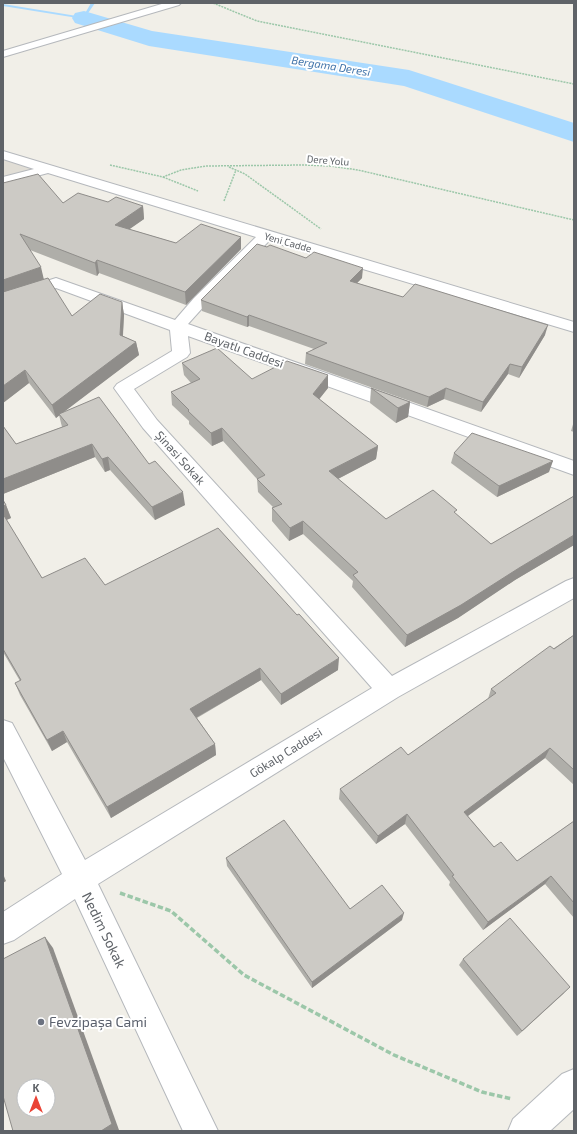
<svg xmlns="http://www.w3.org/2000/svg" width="577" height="1134" viewBox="0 0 577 1134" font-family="'Exo 2',sans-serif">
<rect width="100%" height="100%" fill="#f1efe8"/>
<path fill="#e1ded6" d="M3,155l45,14 -45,12z"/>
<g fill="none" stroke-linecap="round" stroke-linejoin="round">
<path fill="#aadaff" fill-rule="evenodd" d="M91,3h4l-11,16 -81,-13v-2l80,13z"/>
<path fill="#aadaff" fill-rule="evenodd" d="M84,11l68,20 257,39 165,53v19l-170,-56 -255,-40 -74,-23 -3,-5 3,-5z"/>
<defs>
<g id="minor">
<path d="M165,3h16l-2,2 -176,52v-6z"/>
<path d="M3,151l571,171v10l-305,-91 -63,63 -18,20 386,137v14l-386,-139 2,17 -3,4 -53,32 23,31 235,256 174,-95 8,-3v20l-176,99 -300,187 120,247h-35l-108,-232 -61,41 -11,4v-32l59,-38 -59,-117v-37l9,3 73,137 287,-172 -229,-260 -29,-40 3,-4 55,-33 -2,-21 -114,-42 -53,17v-10l53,-17 119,42 19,-22 62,-61 -208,-64 -45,12v-8l31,-8 -31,-10z"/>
<path d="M574,1069v40l-24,22h-42l5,-12 49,-45z"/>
</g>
</defs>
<use href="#minor" stroke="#b5b8bc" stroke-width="2"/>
<g stroke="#9cc7a9" stroke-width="1.5" stroke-dasharray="2 1" stroke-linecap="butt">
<path d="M213,3l44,18 317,63"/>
<path d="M110,165l53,12 18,-7 25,-4 98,-1 26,1 28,4 216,50"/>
<path d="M229,167l16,7 76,55"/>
<path d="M163,177l35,14"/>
<path d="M224,201l12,-31"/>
</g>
<path stroke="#9cc7a9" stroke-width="3.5" stroke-dasharray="5.5 2.5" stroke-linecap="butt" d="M120,893l51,18 73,64 150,80 88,37 30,7"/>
<use href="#minor" fill="#fff" fill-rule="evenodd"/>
</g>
<g fill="#afaea9">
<path d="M3,183l60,20 45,-1 35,4 1,13 -15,10 47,14 65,6 -55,56 -87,-32 -2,3 -67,-26 14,30 28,36 50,-14 2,13 -1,21 13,6 3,13 -76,57 86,52 36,41 -30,15 -45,-50 -5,2 -10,-15 -92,37v-68l13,18 46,-17 -3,-12 -3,3 -27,-35 -26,20z"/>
<path d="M362,278l-5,5 46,14 142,38 -26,43 -11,-4 -27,38 -37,-13 -17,8 -122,-43 1,-11 8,-4 -65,-23 -2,1 -45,-16 -1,-11z"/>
<path d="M182,363l70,16 76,9 -9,11 59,47 -2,13 -38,20 48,40 70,-5 35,30 83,-48v49l-59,35 -57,38 -53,29 -53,-60 1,-6 -50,-47 -14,7 -17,-20v-13l1,-1 -15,-15 -1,-13 -34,-38 -11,5 -23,-22v-3l-17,-16 -1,-13 20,-9 -7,-8z"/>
<path d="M371,388l39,14 -2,15 -12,6 -26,-20z"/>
<path d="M574,421v11l-3,-1z"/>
<path d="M454,453l95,19 -52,25 -46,-34z"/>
<path d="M3,500l3,5 5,13 -5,2 36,58 63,7 233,85 -57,35 -20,-25 -64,38 18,26 1,11 -105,63 -44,-76 -15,9 -32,-56 -5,-12 5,-2 -17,-29z"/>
<path d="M574,635v150l-29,-27 -77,58 26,31 23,14 57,-40v97l-29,-34 -62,46 -34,-45 1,-3 -45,-58 -29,20 -37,-45 1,-10 68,-34 80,-56 3,-10z"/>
<path d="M226,858l124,51 52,11 -90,68 -85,-122z"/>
<path d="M463,959l101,34 -47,43 -58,-71z"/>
</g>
<g fill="#8f8d8a">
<path d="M143,206l1,13 -27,19 -2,-13z"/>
<path d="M241,237v12l-55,56 -1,-13z"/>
<path d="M97,260l2,13 -2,3 -2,-13z"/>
<path d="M41,267l3,13 -41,14v-14z"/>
<path d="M363,268l-1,10 -13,13 1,-10z"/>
<path d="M122,302l2,13 -2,33 -2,-13z"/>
<path d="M249,315v11l-2,1v-10z"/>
<path d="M548,325l-3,10 -26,43 3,-11z"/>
<path d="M136,342l3,13 -83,63 -4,-13z"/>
<path d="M510,364l-2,10 -27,38 2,-10z"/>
<path d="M25,370l4,13 -26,20v-17z"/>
<path d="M328,375v13l-15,19v-13z"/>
<path d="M446,388l-2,11 -17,8 2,-10z"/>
<path d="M410,402l-2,15 -12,6 2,-15z"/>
<path d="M222,428l1,13 -11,5 -1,-13z"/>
<path d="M92,444l3,13 -92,37v-15z"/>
<path d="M378,446l-2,13 -48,25 1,-13z"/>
<path d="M108,457l2,13 -5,2 -3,-13z"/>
<path d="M553,461l-4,11 -52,25 2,-11z"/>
<path d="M183,492l2,13 -30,15 -3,-13z"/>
<path d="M6,505l5,13 -7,3 -1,-3v-12z"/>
<path d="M303,521v13l-14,7 1,-13z"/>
<path d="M574,535v10l-59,35 -57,38 -53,29 2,-12z"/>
<path d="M339,658l-1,12 -57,35v-11z"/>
<path d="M260,668l1,12 -69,40 -2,-11z"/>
<path d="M63,731l4,11 -15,9 -5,-11z"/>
<path d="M215,744l1,11 -105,63 -4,-11z"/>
<path d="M550,748l-5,10 -84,63 3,-9z"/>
<path d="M407,814l-2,10 -29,20 2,-8z"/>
<path d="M3,874l3,7 -3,2z"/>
<path d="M551,876l-6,8 -62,46 5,-8z"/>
<path d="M404,913l-2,7 -90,68v-6z"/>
<path d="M45,937l8,11 66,182 -2,1h-16z"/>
<path d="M570,987l-6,6 -47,43 5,-5z"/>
</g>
<g fill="#cccac5" stroke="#8f8d8a" fill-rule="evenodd">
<path d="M38,174l25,29 15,-10 30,9 8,-5 27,9 -28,19 61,18 25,-19 40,13 -56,55 -88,-32 -2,3 -75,-29 21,33 -38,13v-97z"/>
<path d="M257,244l10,3 3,-2 36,13 8,-6 49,16 -13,13 53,16 12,-13 133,41 -26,42 -12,-3 -27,38 -37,-14 -17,9 -123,-44 21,-10 -78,-28 -2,2 -46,-17z"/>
<path d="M48,278l24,38 28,-22 22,8 -2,33 16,7 -84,63 -27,-35 -22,16v-94z"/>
<path d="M217,348l35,31 35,-18 41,14 -15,19 65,52 -49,25 57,48 47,-29 24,20 -3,2 37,32 83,-48v39l-55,33 -58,37 -54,30 -54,-60 5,-3 -55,-51 -13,7 -18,-20 10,-4 -25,-25 8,-4 -43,-47 -11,5 -23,-22 1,-1 -18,-18 29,-13 -18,-16z"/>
<path d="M371,388l39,14 -12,6z"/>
<path d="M99,397l50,67 6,-3 28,31 -31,15 -44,-50 -6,2 -10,-15 -89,35v-53l13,18 52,-19 -9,-11z"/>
<path d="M472,433l81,28 -54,25 -45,-33z"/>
<path d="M3,500l3,5 -3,1z"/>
<path d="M3,514l39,64 43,-20 20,27 113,-57 79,87 2,-1 40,44 -58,36 -21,-26 -70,41 25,35 -108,63 -44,-76 -16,9 -32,-57 6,-3 -18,-31z"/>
<path d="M574,635v135l-24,-22 -86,64 30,35 7,-5 16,19 57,-40v82l-23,-27 -63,46 -36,-46 2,-1 -47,-61 -29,22 -38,-47 61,-42 7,8 88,-62 -5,-4 59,-43 4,3z"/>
<path d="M284,820l66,89 32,-24 22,28 -92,69 -86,-124z"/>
<path d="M510,918l60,69 -48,44 -59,-72z"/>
<path d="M45,937l67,187 -11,7h-88l-10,-35v-137zM24,1086h24v24h-24z"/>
</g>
<circle fill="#6b7280" stroke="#fff" stroke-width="1.5" cx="41" cy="1022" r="4"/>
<g text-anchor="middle" stroke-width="4" stroke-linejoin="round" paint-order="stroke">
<g font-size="10" fill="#5f6368" stroke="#fff">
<text transform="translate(328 160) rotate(5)" y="4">Dere Yolu</text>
<text transform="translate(288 242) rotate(16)" y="4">Yeni Cadde</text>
</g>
<g font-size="11" font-style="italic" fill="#4174aa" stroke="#fff">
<text transform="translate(331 66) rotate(9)" y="4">Bergama Deresi</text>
</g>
<g font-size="12" fill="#5f6368" stroke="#fff">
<text transform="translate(244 350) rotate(20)" y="4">Bayatlı Caddesi</text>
<text transform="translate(180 458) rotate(48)" y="4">Şinasi Sokak</text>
<text transform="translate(286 753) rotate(-32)" y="4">Gökalp Caddesi</text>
</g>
<g font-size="14" fill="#5f6368" stroke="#fff">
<text transform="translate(104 930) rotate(64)" y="5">Nedim Sokak</text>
</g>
<g font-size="14" fill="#5b616d" stroke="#fff" text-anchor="start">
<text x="49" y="1027">Fevzipaşa Cami</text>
</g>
</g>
<rect width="577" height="1134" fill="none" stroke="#5f6368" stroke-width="8"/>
<g transform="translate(36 1098)"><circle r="19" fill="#ffffff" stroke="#bfc1c3"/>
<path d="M0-3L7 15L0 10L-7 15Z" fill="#ea4335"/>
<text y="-6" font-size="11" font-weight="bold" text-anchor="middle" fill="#5f6368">K</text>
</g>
</svg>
